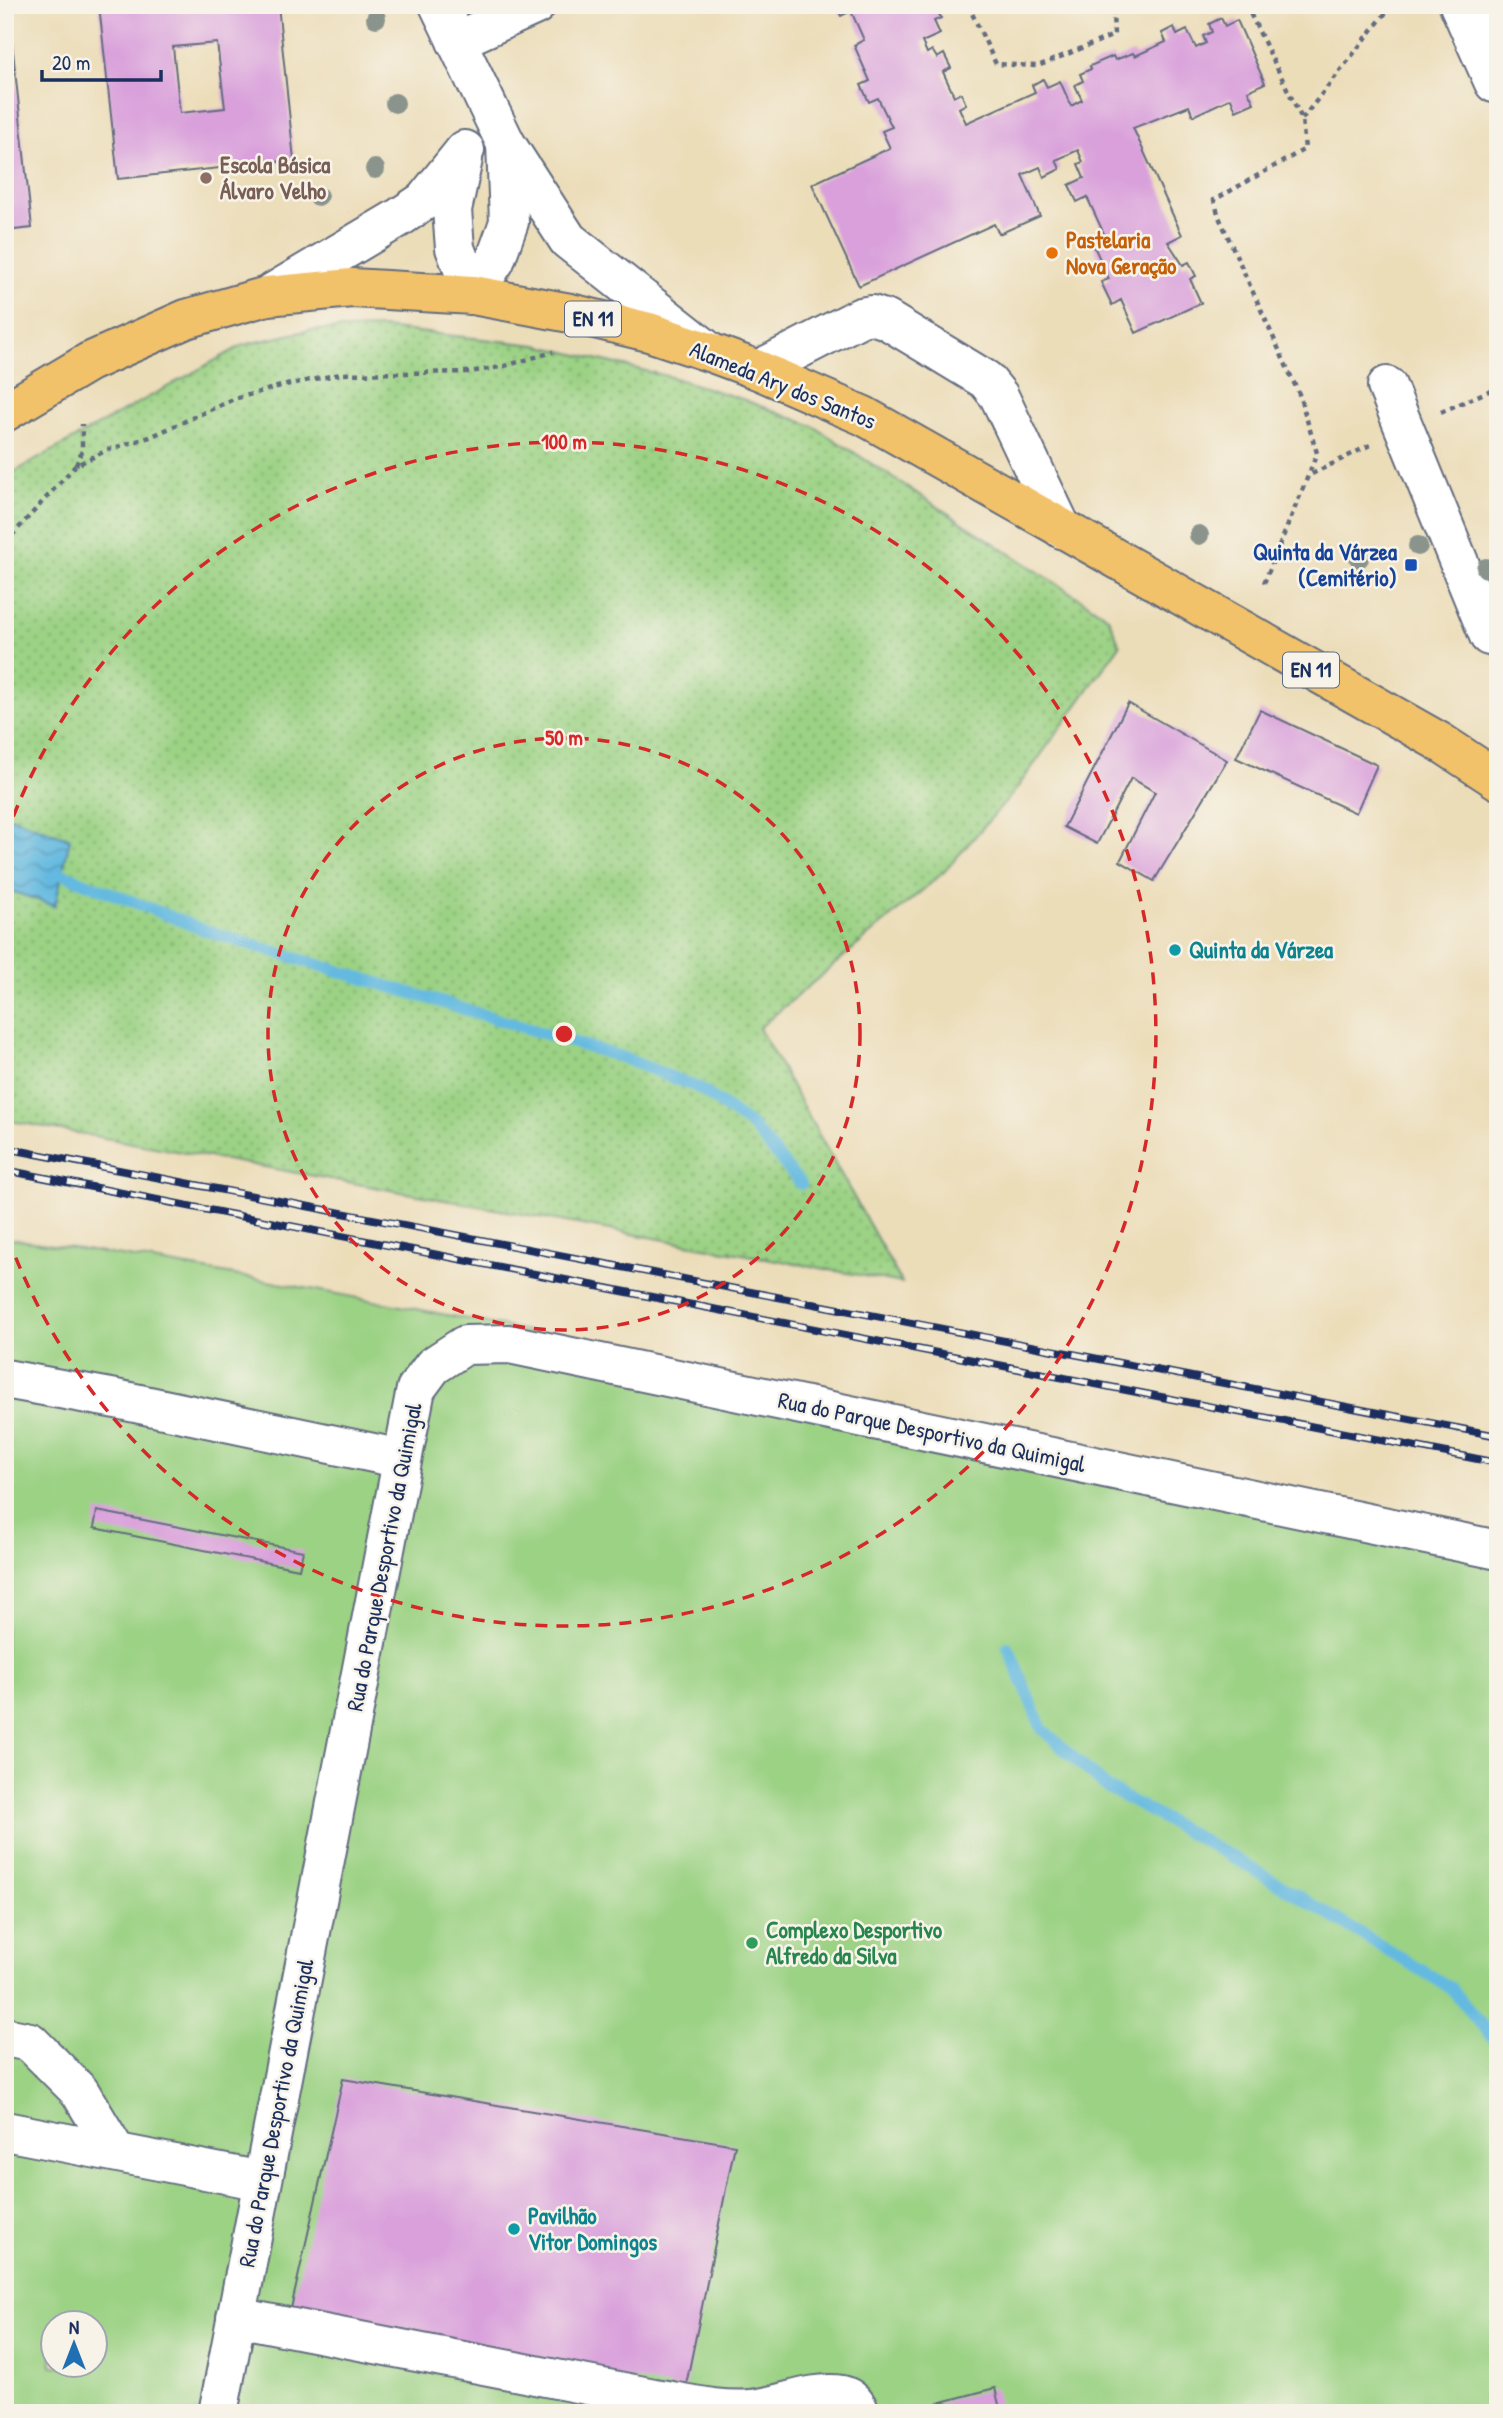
<svg xmlns="http://www.w3.org/2000/svg" width="1503" height="2418" viewBox="0 0 1503 2418" font-family="'Patrick Hand',sans-serif">
<defs>
<pattern id="grass-dots" width="8" height="8" patternUnits="userSpaceOnUse" patternTransform="scale(1.75)"><rect width="8" height="8" fill="#9bd284"/><path d="M2 2h.1M6 6h.1" fill="none" stroke="#7eab6f" stroke-width="1.8" stroke-linecap="round"/></pattern>
<pattern id="water-waves" width="16" height="10" patternUnits="userSpaceOnUse" patternTransform="scale(1.75)"><rect width="16" height="10" fill="#63b9e0"/><path d="M0 5q4-4 8 0t8 0" fill="none" stroke="#5197b9"/></pattern>
</defs>
<rect width="100%" height="100%" fill="#f7f3e8"/>
<filter id="ink" filterUnits="userSpaceOnUse"><feTurbulence type="fractalNoise" baseFrequency=".0143" numOctaves="2"/><feDisplacementMap in="SourceGraphic" scale="14" xChannelSelector="R" yChannelSelector="G"/><feConvolveMatrix kernelMatrix="1 2 1 2 8 2 1 2 1" color-interpolation-filters="sRGB"/></filter>
<filter id="wash" filterUnits="userSpaceOnUse"><feTurbulence type="fractalNoise" baseFrequency=".00686" numOctaves="4" result="noise"/><feDisplacementMap in="SourceGraphic" scale="28" xChannelSelector="R" yChannelSelector="G"/><feGaussianBlur stdDeviation="1.57" result="paint"/><feColorMatrix in="noise" values="0 0 0 0 0 0 0 0 0 0 0 0 0 0 0 0 0 1.4 0 .05"/><feComposite in="paint" operator="in"/></filter>
<g filter="url(#wash)">
<rect width="100%" height="100%" fill="#ecddb9"/>
<path fill="url(#grass-dots)" stroke="#5b8071" stroke-width="2" d="M382,328l155,17 134,32 71,22 71,27 295,191 12,28 -105,146 -71,81 -185,156 143,255 -897,-163v-643l238,-132 67,-15z"/>
<path fill="#9bd284" stroke="#5b8071" stroke-width="2" fill-rule="evenodd" d="M5,1238c175,25 349,58 522,93l971,231v851h-1493zM52,2324h42v42h-42z"/>
<path fill="url(#water-waves)" stroke="#3f749f" stroke-width="2" d="M5,815l65,24 -15,67 -50,-17z"/>
<g fill="none" stroke-linecap="round" stroke-linejoin="round">
<g stroke="#63b9e0" stroke-width="12">
<path d="M63,874l144,57 414,126 78,31 53,38 49,58"/>
<path d="M1008,1647l34,82 64,58 144,80 201,121 47,57"/>
</g>
</g>
<g id="blocks">
<g fill="#d9a0db" fill-rule="evenodd">
<path d="M5,5h3l24,223 -27,3z"/>
<path d="M99,5h179l16,155 -176,19zM217,43l8,65 -45,5 -7,-66z"/>
<path d="M836,5h89l2,3 8,-3 6,13 -7,3 6,13 -18,8 5,11 5,-3 5,8 7,-4 7,14 -8,4 11,24 7,-3 5,11 -7,4 7,15 69,-31 -3,-7 11,-6 4,8 13,-6 11,25 11,-6 -7,-15 8,-4 -3,-7 11,-5 -1,-3 23,-10 2,4 18,-7 2,3 31,-14 -4,-9 12,-6 3,8 10,-5 9,18 10,-5 -3,-7 9,-4 -3,-8 12,-6 4,8 12,-6 28,63 -17,8 6,12 -18,8 -5,-13 -38,18 -4,-10 -56,22 49,107 -14,7 15,23 6,-3 7,14 -6,3 11,24 -65,30 -15,-33 -9,5 -11,-23 8,-3 -17,-37 13,-6 -18,-39 -10,5 -8,-17 15,-7 -6,-14 5,-2 -5,-12 -22,10 4,9 -16,8 -4,-10 -18,8 18,41 -41,18 -5,-10 -135,62 -47,-102 78,-36 -8,-17 10,-4 -14,-29 -9,4 -8,-17 9,-4 -16,-36 10,-5 -13,-29 -10,5z"/>
<path d="M1128,703l99,57 -73,121 -34,-20 35,-69 -24,-14 -34,66 -33,-17z"/>
<path d="M1260,710l117,55 -21,48 -120,-55z"/>
<path d="M97,1511l206,40 -4,18 -205,-41z"/>
<path d="M343,2079l392,66 -50,245 -395,-77z"/>
<path d="M995,2388l6,25h-60l-3,-10z"/>
</g>
</g>
</g>
<g filter="url(#ink)">
<use href="#blocks" fill-opacity="0" stroke="#646c7e" stroke-width="2"/>
<g fill="none" stroke-linecap="round" stroke-linejoin="round">
<defs>
<g id="minor">
<path d="M439,5l67,139 62,96 139,110"/>
<path d="M1459,5l35,78"/>
<path d="M1495,5l3,6"/>
<path d="M456,41l80,-36"/>
<path d="M463,159l-11,51 3,38 18,47"/>
<path d="M473,295l22,-34 14,-39 -3,-78"/>
<path d="M267,296l133,-79 24,-16 41,-51"/>
<path d="M758,370l103,-53 11,-2 15,5 99,60 13,16 63,133"/>
<path d="M1387,386l102,250"/>
<path d="M5,1379l111,20 286,60"/>
<path d="M5,2037l25,5 50,50 36,60"/>
<path d="M5,2131l257,50"/>
<path d="M236,2317l418,81c31,5 66,14 97,11 30,-3 61,-19 91,-14 9,2 15,9 18,18"/>
<path d="M218,2413l198,-1024 17,-23 32,-21 44,-1 989,206"/>
</g>
<path id="major" d="M5,412l84,-50 97,-43 81,-23 85,-8 121,7 97,18 79,19 63,21 46,17 106,46 576,326 58,38"/>
</defs>
<use href="#minor" stroke="#646c7e" stroke-width="42"/>
<use href="#major" stroke="#646c7e" stroke-width="42"/>
<g stroke="#646c7e" stroke-width="4.5" stroke-dasharray="5 5" stroke-linecap="butt">
<path d="M968,5l28,59 42,2 76,-31 -1,-23 -4,-7"/>
<path d="M1246,5l56,114 3,30 -91,51 5,17 80,177 18,59 -9,23"/>
<path d="M1302,119l90,-114"/>
<path d="M1441,412l57,-25"/>
<path d="M76,465l6,-14v-27"/>
<path d="M5,543l70,-77 32,-16 43,-13 84,-38 47,-13 59,-12 129,-2 32,-5 52,-15"/>
<path d="M1264,583l44,-107 62,-31"/>
</g>
<use href="#minor" stroke="#fff" stroke-width="38"/>
<use href="#major" stroke="#f2c26a" stroke-width="38"/>
<defs>
<g id="rail">
<path d="M5,1148l1493,288"/>
<path d="M5,1170l1493,293"/>
</g>
</defs>
<use href="#rail" stroke="#1b2f5e" stroke-width="8"/>
<use href="#rail" stroke="#f7f3e8" stroke-width="5" stroke-dasharray="16" stroke-linecap="butt"/>
</g>
<g fill="#8b948c">
<circle cx="376" cy="18" r="10"/>
<circle cx="395" cy="103" r="10"/>
<circle cx="375" cy="169" r="10"/>
<circle cx="318" cy="196" r="10"/>
<circle cx="1199" cy="535" r="10"/>
<circle cx="1418" cy="546" r="10"/>
<circle cx="1359" cy="558" r="10"/>
<circle cx="1486" cy="568" r="10"/>
</g>
</g>
<g fill="none" stroke="#d62828" stroke-width="3.5" stroke-dasharray="12 9">
<circle cx="564" cy="1034" r="296"/>
<path d="M6 836A592 592 0 1 1 6 1232"/>
</g>
<circle fill="#8d6e63" stroke="#f7f3e8" stroke-width="2.5" cx="206" cy="178" r="7"/>
<circle fill="#e8710a" stroke="#f7f3e8" stroke-width="2.5" cx="1052" cy="253" r="7"/>
<rect fill="#1a4fb4" stroke="#f7f3e8" stroke-width="2.5" x="1404" y="558" width="14" height="14" rx="3.5"/>
<g fill="#0f9aa8" stroke="#f7f3e8" stroke-width="2.5">
<circle cx="1175" cy="950" r="7"/>
<circle cx="514" cy="2229" r="7"/>
</g>
<circle fill="#2e9e5b" stroke="#f7f3e8" stroke-width="2.5" cx="752" cy="1943" r="7"/>
<g text-anchor="middle" stroke-width="5" stroke-linejoin="round" paint-order="stroke">
<g fill="#f7f3e8" stroke="#5d6a87" stroke-width="2">
<rect x="565" y="301.5" width="56" height="35" rx="5"/>
<rect x="1283" y="652.5" width="56" height="35" rx="5"/>
</g>
<g font-size="21" font-weight="bold" fill="#1b2f5e">
<text x="593" y="326">EN 11</text>
<text x="1311" y="677">EN 11</text>
</g>
<g font-size="23" font-weight="bold" fill="#785e54" stroke="#f7f3e8" text-anchor="start">
<text x="220" y="173">Escola Básica<tspan x="220" dy="26">Álvaro Velho</tspan></text>
</g>
<g font-size="23" font-weight="bold" fill="#c56008" stroke="#f7f3e8" text-anchor="start">
<text x="1066" y="248">Pastelaria<tspan x="1066" dy="26">Nova Geração</tspan></text>
</g>
<g font-size="23" fill="#1b2f5e" stroke="#f7f3e8">
<text transform="translate(783 385) rotate(22)" y="8">Alameda Ary dos Santos</text>
<text transform="translate(932 1432) rotate(12)" y="8">Rua do Parque Desportivo da Quimigal</text>
<text transform="translate(384 1557) rotate(-79)" y="8">Rua do Parque Desportivo da Quimigal</text>
<text transform="translate(276 2113) rotate(-79)" y="8">Rua do Parque Desportivo da Quimigal</text>
</g>
<g font-size="23" font-weight="bold" fill="#164399" stroke="#f7f3e8" text-anchor="end">
<text x="1397" y="560">Quinta da Várzea<tspan x="1397" dy="26">(Cemitério)</tspan></text>
</g>
<g font-size="23" font-weight="bold" fill="#0d838f" stroke="#f7f3e8" text-anchor="start">
<text x="1189" y="958">Quinta da Várzea</text>
<text x="528" y="2224">Pavilhão<tspan x="528" dy="26">Vitor Domingos</tspan></text>
</g>
<g font-size="23" font-weight="bold" fill="#27864d" stroke="#f7f3e8" text-anchor="start">
<text x="766" y="1938">Complexo Desportivo<tspan x="766" dy="26">Alfredo da Silva</tspan></text>
</g>
</g>
<circle cx="564" cy="1034" r="10" fill="#d62828" stroke="#f7f3e8" stroke-width="3.5"/>
<g font-size="21" text-anchor="middle" font-weight="bold" fill="#d62828" stroke="#f7f3e8" stroke-width="5" stroke-linejoin="round" paint-order="stroke">
<text x="564" y="449">100 m</text>
<text x="564" y="745">50 m</text>
</g>
<rect width="1503" height="2418" fill="none" stroke="#f7f3e8" stroke-width="28"/>
<g transform="translate(74 2344)"><circle r="33" fill="#f7f3e8" stroke="#9fa5b1" stroke-width="2"/>
<path d="M0-5L12 26L0 18L-12 26Z" fill="#1f6fb2"/>
<text y="-10" font-size="19" font-weight="bold" text-anchor="middle" fill="#1b2f5e">N</text>
</g>
<path d="M42 70v10h119v-10" fill="none" stroke="#1b2f5e" stroke-width="3.5"/>
<text x="52" y="70" font-size="21" fill="#1b2f5e" stroke="#f7f3e8" stroke-width="5" paint-order="stroke">20 m</text>
</svg>
